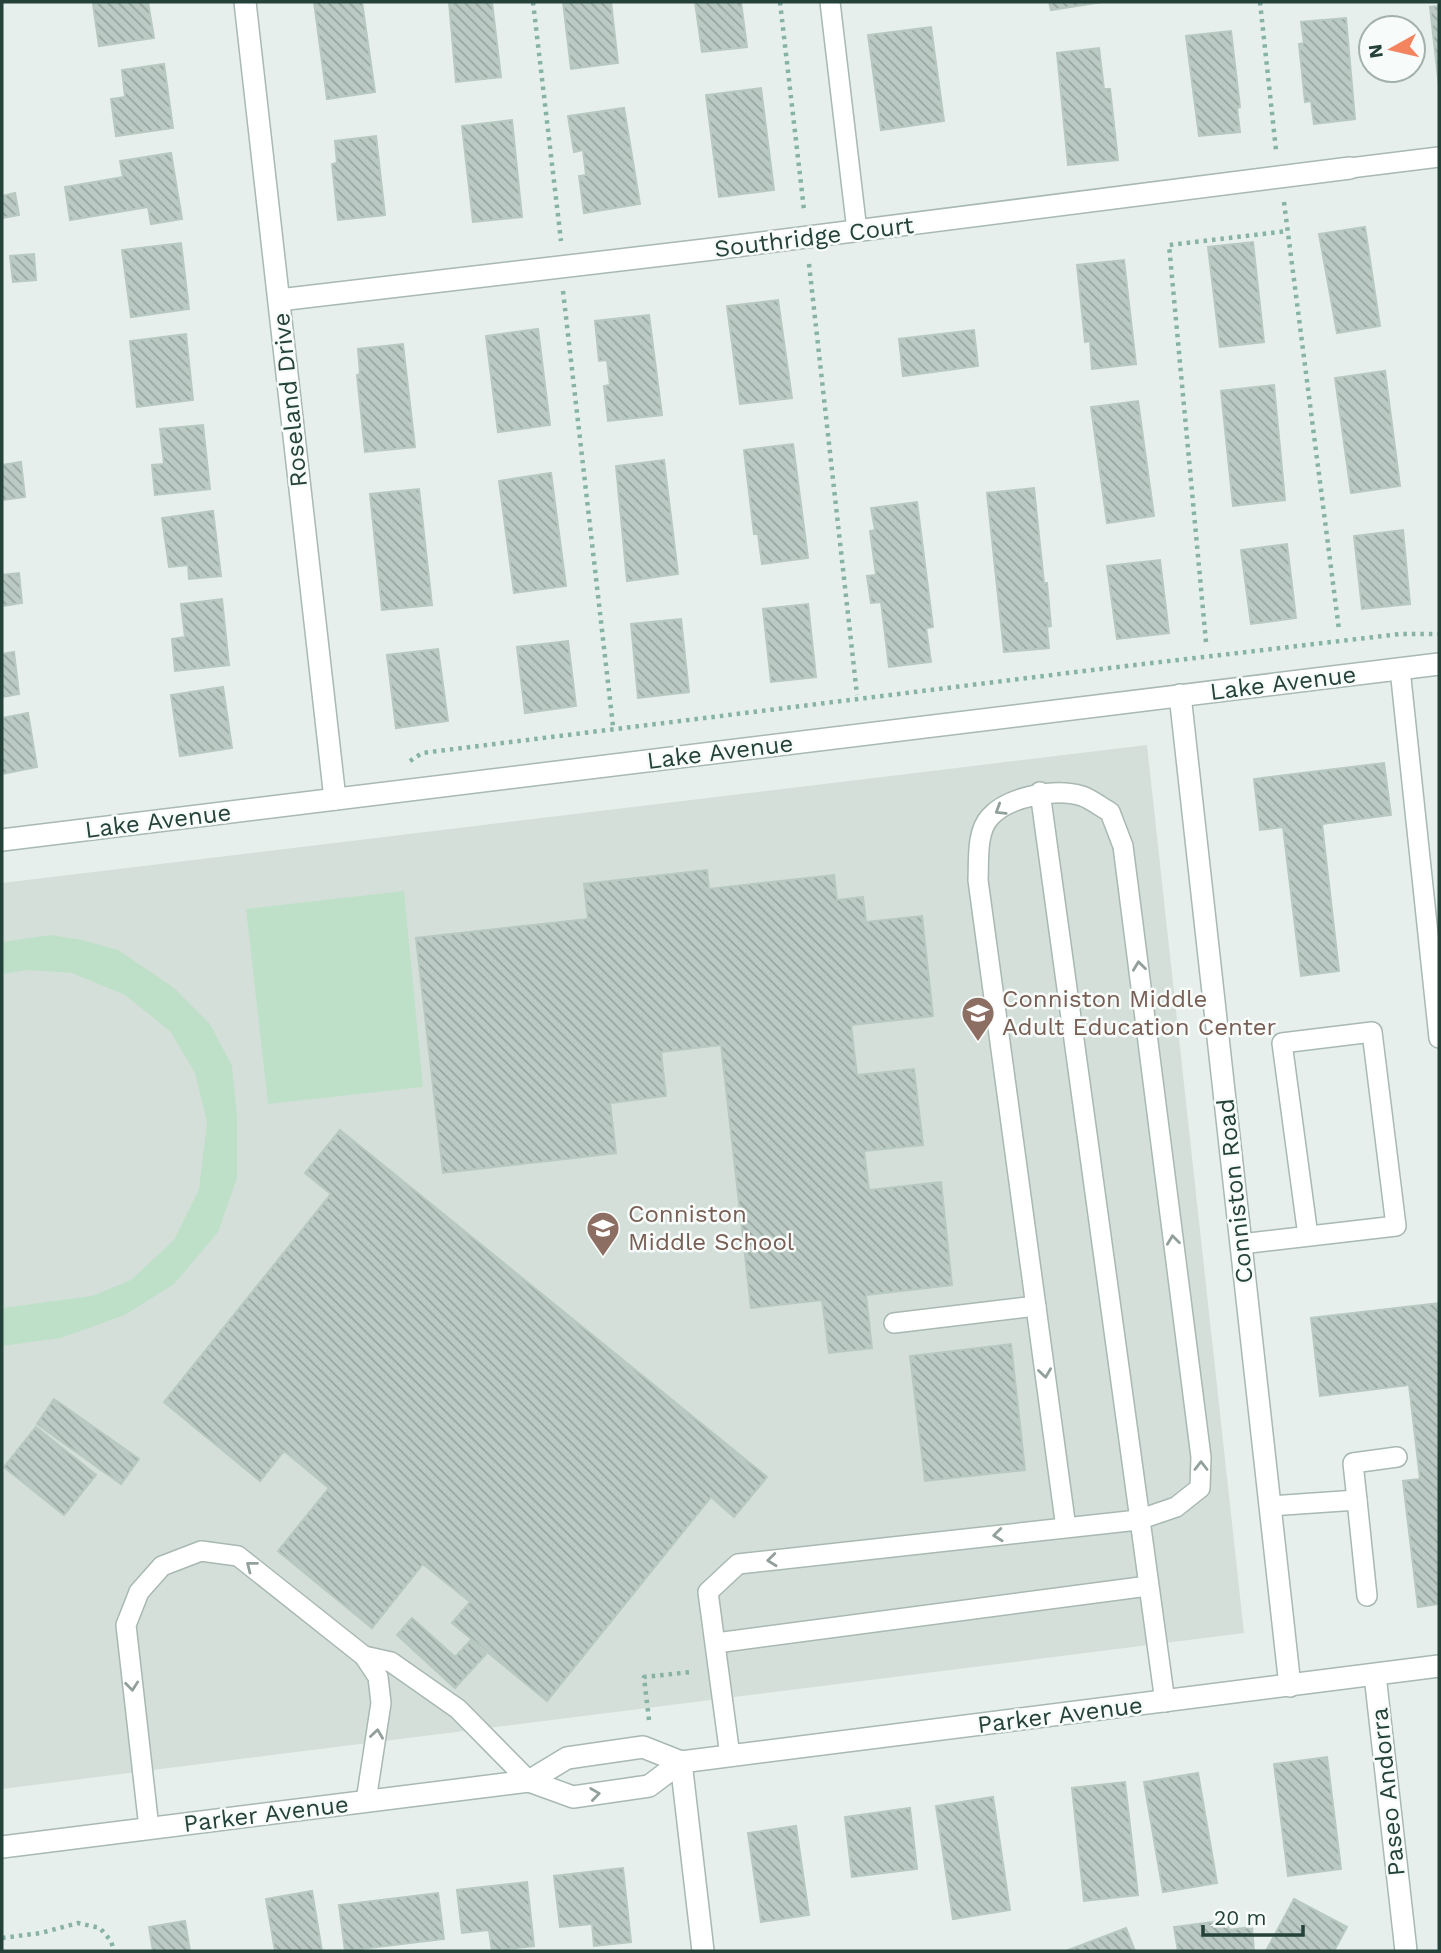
<svg xmlns="http://www.w3.org/2000/svg" width="1441" height="1953" viewBox="0 0 1441 1953" font-family="'Work Sans',sans-serif">
<defs>
<pattern id="building-back-hatch" width="6" height="6" patternUnits="userSpaceOnUse" patternTransform="scale(1.75)"><rect width="6" height="6" fill="#bbcac4"/><path d="M-1 5l2 2M0 0l6 6M5-1l2 2" fill="none" stroke="#98a6a0"/></pattern>
</defs>
<rect width="100%" height="100%" fill="#e6efeb"/>
<path fill="#d4dfda" d="M1147,745l97,888 -1242,156v-906z"/>
<g fill="#bfe0c8">
<path d="M404,891l19,196 -155,17 -22,-195z"/>
<path d="M51,935l31,5 36,10 55,37 37,37 22,42 5,50v62l-19,54 -44,52 -49,31 -64,23 -59,8v-38l90,-12 39,-16 43,-40 25,-51 8,-67 -12,-49 -25,-42 -45,-36 -53,-22 -44,-3 -26,4v-32z"/>
</g>
<g fill="url(#building-back-hatch)" stroke="#b8c9c2" stroke-width="2">
<path d="M103,2h45l6,36 -55,8 -6,-42z"/>
<path d="M314,2h48l13,90 -48,7z"/>
<path d="M449,2h43l9,75 -45,5z"/>
<path d="M563,2h48l7,61 -47,6z"/>
<path d="M695,2h46l6,45 -45,5z"/>
<path d="M1049,2h53l-51,8z"/>
<path d="M1439,6v81l-9,-80z"/>
<path d="M1346,18l9,101 -41,5 -3,-23 -6,1 -6,-58 5,-1 -3,-21z"/>
<path d="M931,27l13,94 -63,9 -13,-95z"/>
<path d="M1231,31l9,76 -3,1 3,24 -41,4 -13,-100z"/>
<path d="M1099,48l5,41h6l8,71 -50,5 -11,-112z"/>
<path d="M164,64l9,64 -57,8 -5,-37 14,-2 -3,-27z"/>
<path d="M761,88l13,102 -55,7 -13,-102z"/>
<path d="M624,108l16,96 -56,9 -5,-37 7,-1 -3,-25 -9,2 -6,-36z"/>
<path d="M512,120l10,97 -49,5 -11,-96z"/>
<path d="M376,136l9,79 -47,5 -6,-56 5,-1 -2,-22z"/>
<path d="M171,153l11,66 -31,5 -3,-17 -78,13 -5,-33 58,-10 -3,-16z"/>
<path d="M15,193l4,22 -17,3v-22z"/>
<path d="M1365,227l15,99 -43,7 -18,-99z"/>
<path d="M1253,242l11,100 -44,5 -12,-100z"/>
<path d="M181,243l8,66 -58,8 -9,-67z"/>
<path d="M34,254l2,26 -23,2 -3,-26z"/>
<path d="M1124,260l12,104 -44,5 -2,-28 -5,1 -8,-77z"/>
<path d="M778,300l14,98 -52,6 -13,-98z"/>
<path d="M649,315l13,100 -54,6 -4,-35 6,-1 -3,-25 -8,1 -4,-40z"/>
<path d="M538,329l12,96 -52,7 -12,-96z"/>
<path d="M974,330l4,36 -75,10 -4,-37z"/>
<path d="M186,334l7,66 -56,7 -7,-66z"/>
<path d="M403,344l12,103 -50,5 -8,-77 3,-1 -2,-25z"/>
<path d="M1385,371l15,115 -49,7 -16,-115z"/>
<path d="M1274,385l11,115 -52,6 -12,-115z"/>
<path d="M1138,401l16,115 -47,7 -16,-116z"/>
<path d="M203,425l7,64 -55,6 -3,-30 12,-1 -4,-35z"/>
<path d="M793,444l15,114 -46,6 -4,-30h-4l-10,-84z"/>
<path d="M664,460l14,114 -51,7 -11,-115z"/>
<path d="M21,462l4,35 -23,3v-35z"/>
<path d="M551,473l15,113 -52,7 -15,-112z"/>
<path d="M1034,488l10,95h3l4,43 -4,1 2,21 -45,4 -17,-159z"/>
<path d="M419,489l13,116 -50,5 -12,-116z"/>
<path d="M917,502l16,125 -7,1 5,34 -42,5 -8,-65 -10,1 -4,-27 9,-1 -6,-44 5,-1 -4,-22z"/>
<path d="M213,511l8,65 -32,3 -1,-14 -19,2 -7,-49z"/>
<path d="M1403,530l7,74 -48,5 -8,-73z"/>
<path d="M1287,544l9,74 -45,6 -10,-74z"/>
<path d="M1160,560l9,73 -52,6 -10,-73z"/>
<path d="M19,573l3,30 -20,3v-31z"/>
<path d="M222,599l7,66 -54,6 -3,-32 13,-2 -4,-33z"/>
<path d="M808,604l8,73 -45,5 -8,-73z"/>
<path d="M681,619l8,73 -51,6 -7,-74z"/>
<path d="M568,641l8,65 -51,7 -8,-66z"/>
<path d="M438,649l10,72 -52,7 -9,-73z"/>
<path d="M14,652l5,42 -17,3v-43z"/>
<path d="M223,687l9,61 -52,8 -9,-61z"/>
<path d="M28,713l9,54 -35,7v-56z"/>
<path d="M1384,763l7,52 -69,9 17,147 -38,5 -18,-149 -23,3 -6,-51z"/>
<path d="M707,870l2,19 125,-14 3,25 26,-3 3,25 56,-6 11,100 -82,9 6,50 57,-6 9,76 -59,6 5,39 72,-8 11,103 -86,10 6,53 -43,5 -7,-53 -71,8 -30,-263 -60,7 5,44 -56,7 6,50 -173,20 -27,-235 172,-19 -4,-35z"/>
<path d="M340,1130l427,347 -33,40 -23,-20 -164,204 -95,-78 18,-21 -47,-38 -51,64 -94,-77 51,-63 -45,-37 -24,30 -96,-79 167,-208 -26,-21z"/>
<path d="M1439,1303v301l-21,3 -15,-126 17,-2 -11,-94 -89,11 -9,-78z"/>
<path d="M1011,1344l14,126 -100,11 -15,-125z"/>
<path d="M54,1399l85,60 -18,25 -84,-60z"/>
<path d="M36,1427l60,48 -32,40 -60,-48z"/>
<path d="M412,1618l43,39 16,-17 15,14 -31,34 -58,-53z"/>
<path d="M1327,1757l14,112 -53,7 -14,-112z"/>
<path d="M1198,1773l19,110 -54,9 -19,-110z"/>
<path d="M1125,1782l13,113 -54,6 -12,-113z"/>
<path d="M993,1797l17,113 -57,9 -17,-113z"/>
<path d="M910,1808l7,61 -65,8 -7,-60z"/>
<path d="M796,1826l13,89 -48,7 -13,-89z"/>
<path d="M623,1868l8,74 -37,4 -2,-22 -32,3 -6,-51z"/>
<path d="M527,1882l7,64 -42,5 -3,-21 -27,3 -5,-43z"/>
<path d="M312,1891l10,60h-47l-9,-52z"/>
<path d="M438,1893l6,46 -99,12 -6,-46z"/>
<path d="M1294,1899l53,28 -13,24h-68z"/>
<path d="M1227,1920l2,10 23,-3 2,24h-76l-4,-24z"/>
<path d="M185,1921l5,30h-37l-4,-24z"/>
<path d="M1126,1928l9,23h-69z"/>
</g>
<g fill="none" stroke-linecap="round" stroke-linejoin="round">
<defs>
<g id="service">
<path d="M830,2l27,229"/>
<path d="M1350,168l89,-11"/>
<path d="M1400,669l39,369"/>
<path d="M1040,792l125,910"/>
<path d="M1241,1244c52,-6 103,-12 155,-18l-24,-194 -90,11 26,193"/>
<path d="M894,1323l142,-17"/>
<path d="M1357,1500l-4,-37 44,-6"/>
<path d="M1270,1506l87,-6 10,96"/>
<path d="M716,1643l432,-57"/>
<path d="M364,1656l27,6 67,47 71,72"/>
<path d="M730,1756l-22,-164 30,-28 400,-44 38,-13 24,-19 1,-31 -78,-611 -13,-34c-9,-5 -19,-13 -28,-16 -26,-8 -73,0 -92,21 -14,15 -11,44 -12,63l88,648"/>
<path d="M149,1828l-23,-203 13,-33 23,-26 39,-15 37,5 126,100 14,21 3,26 -15,98"/>
</g>
<g id="minor">
<path d="M245,2l90,797"/>
<path d="M279,300l434,-51 637,-81"/>
<path d="M1180,695l110,991"/>
<path d="M2,840l1437,-176"/>
<path d="M1375,1675l31,276"/>
<path d="M681,1762l22,189"/>
</g>
<g id="tertiary">
<path d="M529,1781l44,16 76,-11 32,-24"/>
<path d="M2,1847l527,-66 38,-23 76,-11 38,15 758,-96"/>
</g>
</defs>
<use href="#service" stroke="#a8b8b2" stroke-width="22"/>
<use href="#minor" stroke="#a8b8b2" stroke-width="24"/>
<use href="#tertiary" stroke="#a8b8b2" stroke-width="24"/>
<g stroke="#86b3a5" stroke-width="4.5" stroke-dasharray="3.5 5" stroke-linecap="butt">
<path d="M533,2l28,239"/>
<path d="M780,2l24,208"/>
<path d="M1260,2l16,148"/>
<path d="M1284,202l55,428"/>
<path d="M809,264l48,431"/>
<path d="M563,291l50,435"/>
<path d="M1206,642l-37,-397 119,-14"/>
<path d="M410,761l12,-8 662,-82 316,-37h38"/>
<path d="M649,1720l-5,-43 47,-5v-2"/>
<path d="M2,1938l39,-5 37,-10 22,5 11,13 3,10"/>
</g>
<use href="#service" stroke="#fff" stroke-width="19"/>
<use href="#minor" stroke="#fff" stroke-width="21"/>
<use href="#tertiary" stroke="#fff" stroke-width="21"/>
</g>
<defs><path id="oneway-chevron" d="M-2-3.5L2.5 0L-2 3.5" fill="none" stroke-width="1.6" stroke-linecap="round" stroke-linejoin="round" transform="scale(1.75)"/></defs>
<g stroke="#92a09c">
<use href="#oneway-chevron" transform="translate(1000 810) rotate(148)"/>
<use href="#oneway-chevron" transform="translate(1139 966) rotate(-97)"/>
<use href="#oneway-chevron" transform="translate(1173 1240) rotate(-97)"/>
<use href="#oneway-chevron" transform="translate(1045 1373) rotate(82)"/>
<use href="#oneway-chevron" transform="translate(1201 1466) rotate(-90)"/>
<use href="#oneway-chevron" transform="translate(998 1535) rotate(174)"/>
<use href="#oneway-chevron" transform="translate(772 1560) rotate(174)"/>
<use href="#oneway-chevron" transform="translate(251 1566) rotate(-142)"/>
<use href="#oneway-chevron" transform="translate(132 1686) rotate(84)"/>
<use href="#oneway-chevron" transform="translate(377 1734) rotate(-82)"/>
<use href="#oneway-chevron" transform="translate(595 1794) rotate(-8)"/>
</g>
<defs>
<symbol id="school-pin" viewBox="-11 -11 22 30"><path d="M0 17L-7.5 6A9.5 9.5 0 1 1 7.5 6Z" fill="#8d6e63" stroke="#f7fbf9"/><path d="M0-5L7-2L0 1L-7-2ZM-4 1L0 2.5L4 1V4Q0 6-4 4Z" fill="#fff"/></symbol>
</defs>
<g fill-rule="evenodd">
<use href="#school-pin" x="959" y="994" width="38" height="52"/>
<use href="#school-pin" x="584" y="1209" width="38" height="52"/>
</g>
<g text-anchor="middle" stroke-width="5" stroke-linejoin="round" paint-order="stroke">
<g font-size="24" fill="#24423a" stroke="#f7fbf9">
<text transform="translate(814 237) rotate(-7)" y="8">Southridge Court</text>
<text transform="translate(290 400) rotate(-96)" y="8">Roseland Drive</text>
<text transform="translate(1283 683) rotate(-7)" y="8">Lake Avenue</text>
<text transform="translate(720 752) rotate(-7)" y="8">Lake Avenue</text>
<text transform="translate(158 821) rotate(-7)" y="8">Lake Avenue</text>
<text transform="translate(1235 1191) rotate(-96)" y="8">Conniston Road</text>
<text transform="translate(1060 1715) rotate(-7)" y="8">Parker Avenue</text>
<text transform="translate(1388 1792) rotate(-96)" y="8">Paseo Andorra</text>
<text transform="translate(266 1814) rotate(-7)" y="8">Parker Avenue</text>
</g>
<g font-size="24" fill="#785e54" stroke="#f7fbf9" text-anchor="start">
<text x="1002" y="1007">Conniston Middle<tspan x="1002" dy="28">Adult Education Center</tspan></text>
<text x="628" y="1222">Conniston<tspan x="628" dy="28">Middle School</tspan></text>
</g>
</g>
<rect width="1441" height="1953" fill="none" stroke="#24423a" stroke-width="7"/>
<g transform="translate(1392 49) rotate(262)"><circle r="33" fill="#f7fbf9" stroke="#a3b1ad" stroke-width="2"/>
<path d="M0-5L12 26L0 18L-12 26Z" fill="#f4845f"/>
<text y="-10" font-size="19" font-weight="bold" text-anchor="middle" fill="#24423a">N</text>
</g>
<path d="M1203 1925v10h100v-10" fill="none" stroke="#24423a" stroke-width="3.5"/>
<text x="1214" y="1925" font-size="21" fill="#24423a" stroke="#f7fbf9" stroke-width="5" paint-order="stroke">20 m</text>
</svg>
